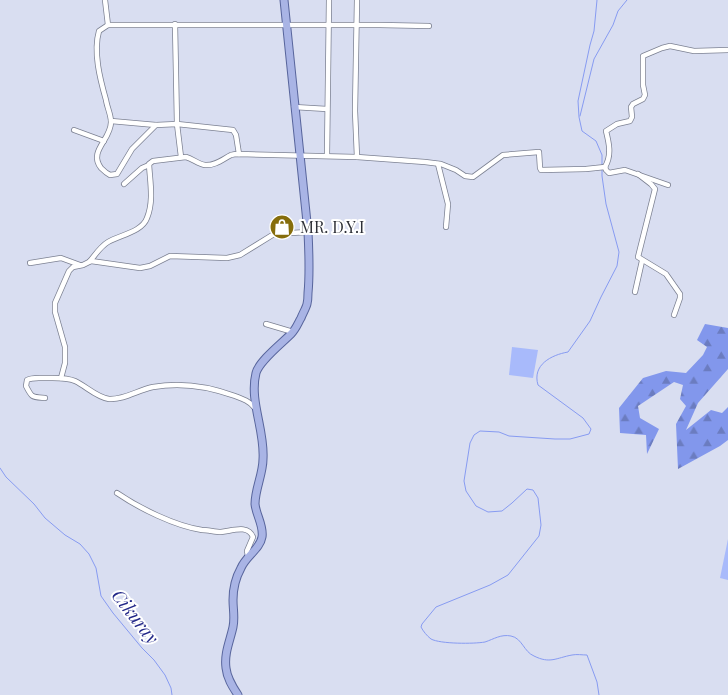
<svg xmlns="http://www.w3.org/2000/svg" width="728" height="695" viewBox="0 0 728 695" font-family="'Playfair Display',serif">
<defs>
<pattern id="forest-firs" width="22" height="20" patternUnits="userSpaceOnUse" patternTransform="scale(1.25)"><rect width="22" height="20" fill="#8297ec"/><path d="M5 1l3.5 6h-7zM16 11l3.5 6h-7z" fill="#6b7cc0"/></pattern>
</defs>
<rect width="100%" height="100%" fill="#d9def1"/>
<g fill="#a8bafb">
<path d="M512,347l26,3 -5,28 -24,-3z"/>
<path d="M728,539v41l-8,-2z"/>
</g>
<path fill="url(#forest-firs)" d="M705,324l23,4v41l-30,34 -12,27 25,-20 11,3 6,-6v33l-8,6 -42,23 -2,-45 10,-18 -6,-7 3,-14 -9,-3 -36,24 2,12 19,11 -12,25 -1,-19 -26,-2 -1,-25 24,-30 23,-7 20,2 17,-18 4,-8 -10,-7z"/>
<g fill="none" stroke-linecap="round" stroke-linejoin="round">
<g stroke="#879bf1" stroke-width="1">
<path d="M597,0l-3,31 -4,14 -12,56 1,16 3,14 14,10 6,14v21l4,28 13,48 -2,14 -16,31 -11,24 -22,31c-17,3 -36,13 -30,33l45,33 8,11 -2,5 -19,5h-15l-46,-3 -10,-4 -19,-1 -6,4 -4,8 -6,38 2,10 10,15 12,6 14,-1 10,-8 15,-14 6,1 5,8 3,27 -2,11 -31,39 -18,10 -54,22 -14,17 -1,3c2,4 6,9 10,12 9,5 43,5 54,3 9,-3 16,-8 26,-6 11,2 13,16 23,20 16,8 22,2 38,-1 5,-1 10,0 15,0l10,27 2,13"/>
<path d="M580,116l14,-57 19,-34 5,-14 9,-11"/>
<path d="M0,468l6,9 28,27 11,14 20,17 15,9 9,10 7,14 5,28 12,17 29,35 12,12 11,15 6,13 1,7"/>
</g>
<defs>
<g id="street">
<path d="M105,0l3,25h272l49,1"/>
<path d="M175,24l2,100 4,33"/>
<path d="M108,25l-9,6c-6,21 1,48 7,69 1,7 5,15 5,22 0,18 -23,29 -10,46 3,3 5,5 9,7l7,-1 15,-25 24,-24 21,-1 56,6 3,5 3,19"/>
<path d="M294,107l33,2"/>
<path d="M111,121l45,4"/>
<path d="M74,130l30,11"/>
<path d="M327,155l2,-155"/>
<path d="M357,157l-2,-46 2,-111"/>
<path d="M438,164l10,40 -2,23"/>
<path d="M605,167c7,-12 4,-24 1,-36l11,-7 13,-3 2,-4 -1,-10 2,-3 10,-5 2,-4 -2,-10v-29l19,-8 8,-2 24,5 34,-1"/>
<path d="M605,167l1,3 3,3 16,-3 43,15"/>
<path d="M638,174l13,10 4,5 -17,68 28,17 14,20v4l-6,17"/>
<path d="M124,184l18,-16 7,-3"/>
<path d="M90,261c5,-6 11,-15 18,-19 12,-7 34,-10 39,-24 7,-17 3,-36 2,-54l4,-3 33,-4c7,2 12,7 19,8 10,1 18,-6 26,-10 3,-1 6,-1 8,-1l118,3 68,5 16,2 15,6 9,6 8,1 30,-22 36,-3 1,16 1,2 45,-1 19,-2"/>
<path d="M30,263l31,-5 19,7"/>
<path d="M635,292l7,-31"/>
<path d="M266,324l27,8"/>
<path d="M61,378l4,-15v-16l-10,-35v-9l14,-32 4,-4 10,-2 8,-4 49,7 10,-2 20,-10 57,2 13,-3 34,-21 34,-2"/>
<path d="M45,398c-13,-1 -13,0 -19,-12l1,-6c5,-3 12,-2 18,-2 10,0 21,-1 30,3 11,5 21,16 34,18 15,1 29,-9 44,-12 28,-5 55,-1 82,9 8,3 14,5 19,11"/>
<path d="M117,493c22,15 58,33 85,37 6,0 13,2 19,2 11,-1 27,-8 32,5l-6,14 1,5"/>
</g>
<path id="primary" d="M238,695c-6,-9 -11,-17 -12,-27 -2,-15 4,-27 7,-41 2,-9 0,-18 0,-27 0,-10 3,-23 8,-32 5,-12 19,-19 21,-31 2,-11 -6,-22 -7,-33 0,-15 8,-30 8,-45 2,-29 -14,-58 -7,-86 3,-12 26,-30 35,-39 5,-5 7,-11 10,-16 2,-5 5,-10 6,-14 1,-4 1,-8 1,-11 2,-21 1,-41 0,-61l-24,-232"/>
</defs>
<use href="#street" stroke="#7c8192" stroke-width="6"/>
<use href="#primary" stroke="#58659c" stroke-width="9"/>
<use href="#street" stroke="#fff" stroke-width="4.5"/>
<use href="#primary" stroke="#a9b4e5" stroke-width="7"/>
</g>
<defs>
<symbol id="shop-disc" viewBox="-11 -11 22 22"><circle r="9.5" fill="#866d0c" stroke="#fff"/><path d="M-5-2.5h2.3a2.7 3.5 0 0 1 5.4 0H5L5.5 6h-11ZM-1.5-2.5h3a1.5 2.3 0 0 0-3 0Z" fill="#fff"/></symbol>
</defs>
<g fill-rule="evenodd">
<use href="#shop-disc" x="268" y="213" width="28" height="28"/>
</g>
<g text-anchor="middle" stroke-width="4" stroke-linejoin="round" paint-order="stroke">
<g font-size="16" fill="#2e3037" stroke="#fff" text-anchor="start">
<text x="300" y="233">MR. D.Y.I</text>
</g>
<g font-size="18" font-style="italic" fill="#222788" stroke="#fff">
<text transform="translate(135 617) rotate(52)" y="6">Cikuray</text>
</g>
</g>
</svg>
